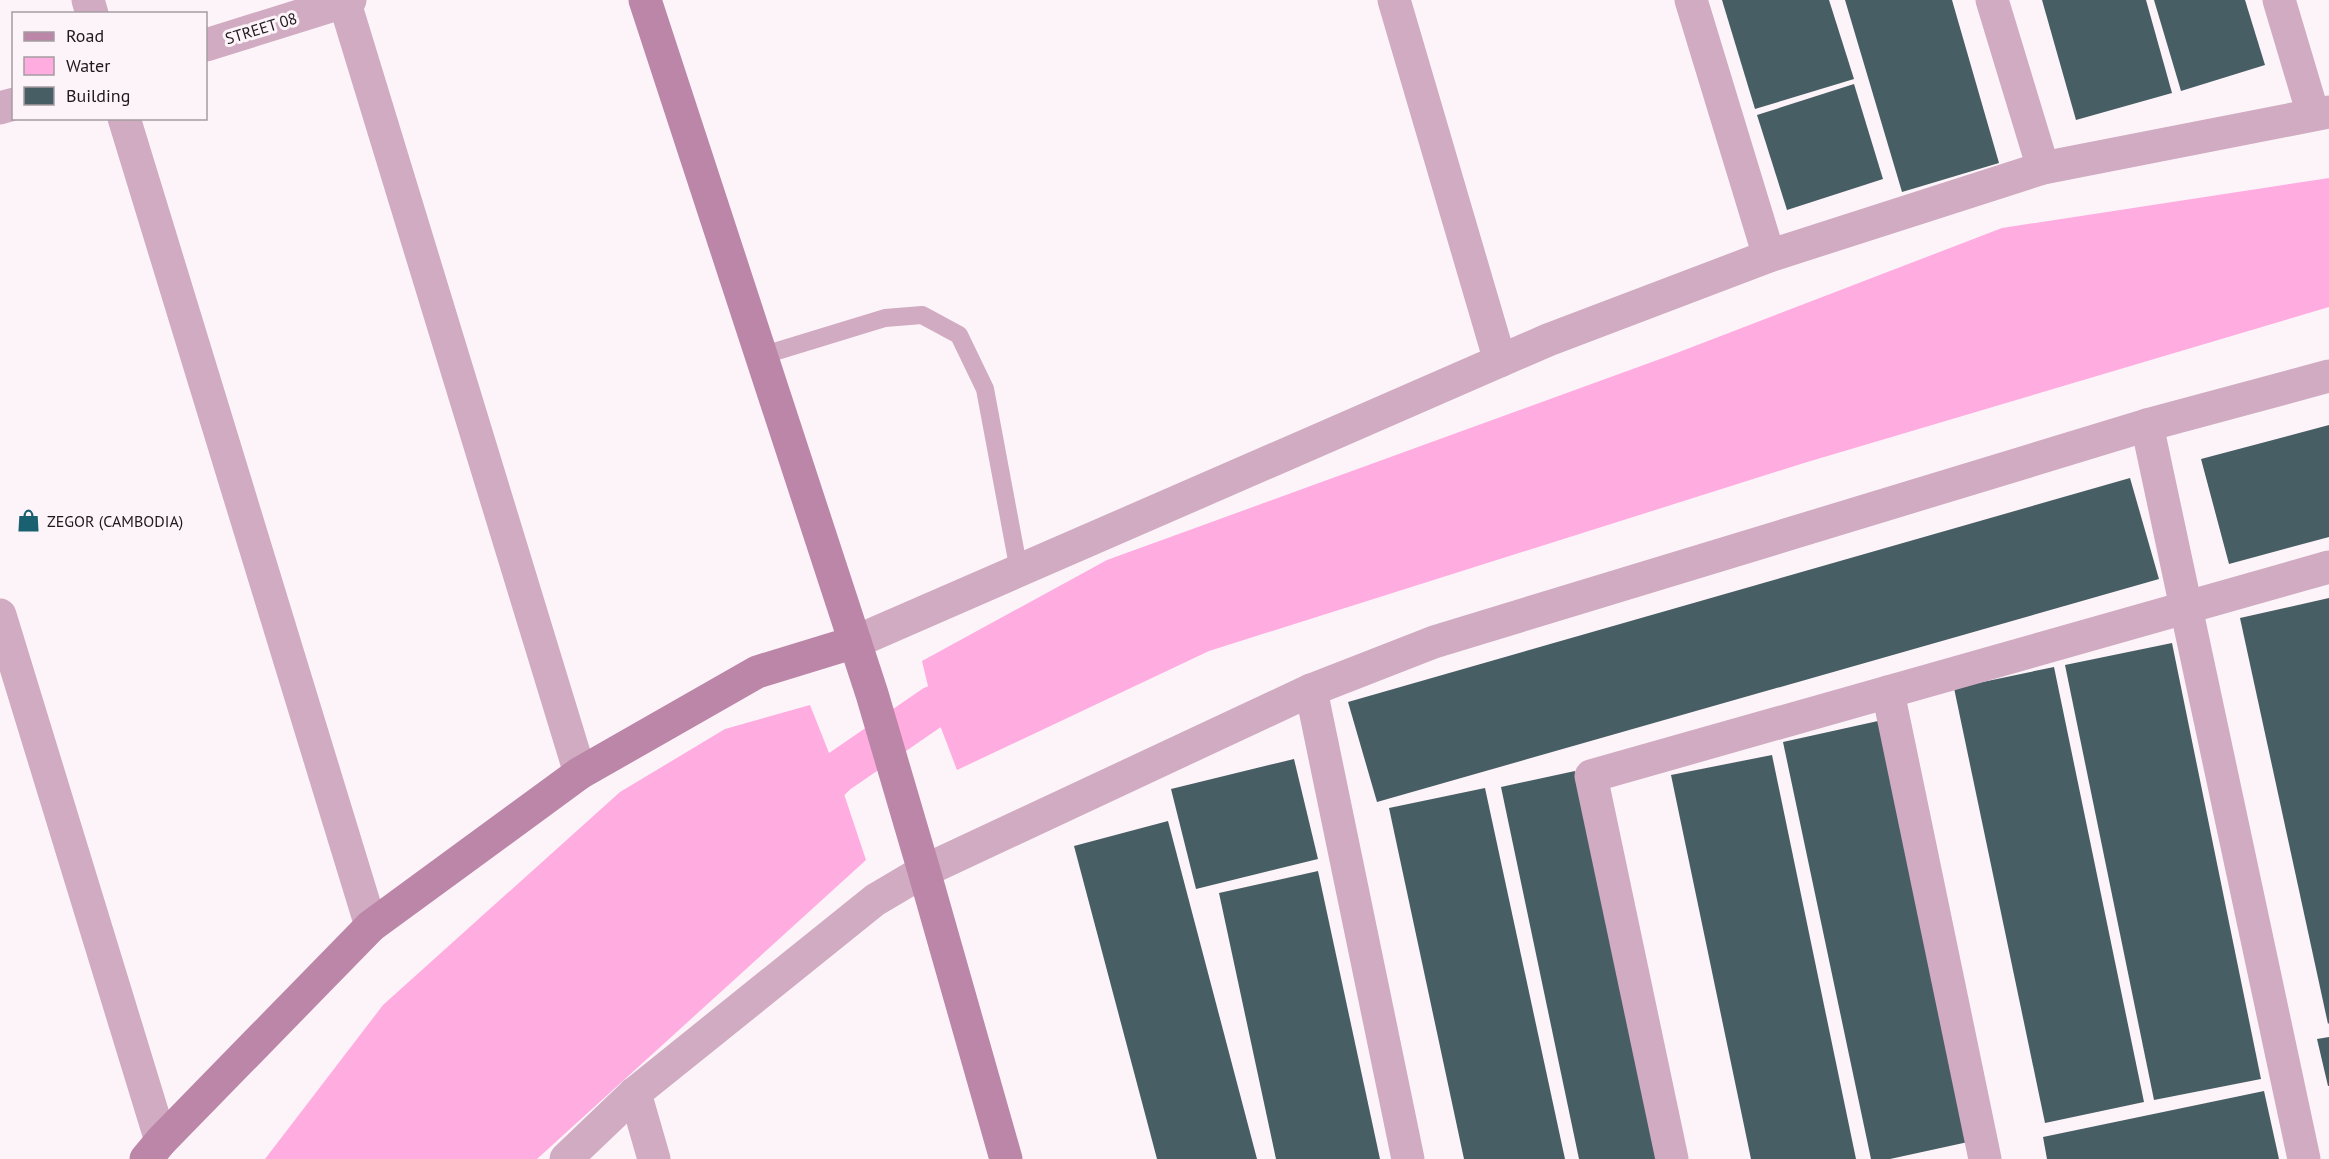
<svg xmlns="http://www.w3.org/2000/svg" width="2329" height="1159" viewBox="0 0 2329 1159" font-family="'PT Sans',sans-serif">
<rect width="100%" height="100%" fill="#fdf4f9"/>
<g fill="#fface1">
<path d="M2329,178v129l-525,156 -595,188 -252,119 -24,-63 -11,-46 185,-101 567,-206 328,-126z"/>
<path d="M810,705l27,68 29,87 -329,299h-272l118,-154 237,-213 105,-63z"/>
</g>
<g fill="none" stroke-linecap="round" stroke-linejoin="round">
<path stroke="#fface1" stroke-width="42" d="M796,813l41,-40 96,-66 54,-20"/>
</g>
<g fill="#475e64">
<path d="M1722,0h107l25,79 -99,30z"/>
<path d="M1845,0h107l47,163 -97,29z"/>
<path d="M2042,0h104l26,93 -96,27z"/>
<path d="M2154,0h91l20,65 -84,26z"/>
<path d="M1854,84l29,95 -96,31 -30,-95z"/>
<path d="M2329,425v112l-100,27 -28,-105z"/>
<path d="M2130,478l29,101 -782,223 -29,-100z"/>
<path d="M2329,598v425l-1,1 -88,-406z"/>
<path d="M2172,643l89,436 -107,21 -89,-435z"/>
<path d="M2054,667l90,435 -99,21 -91,-435z"/>
<path d="M1878,721l90,421 -78,17h-19l-88,-417z"/>
<path d="M1772,755l84,404h-105l-80,-384z"/>
<path d="M1294,759l24,100 -122,30 -25,-100z"/>
<path d="M1575,771l82,388h-78l-78,-372z"/>
<path d="M1485,788l80,371h-101l-75,-351z"/>
<path d="M1168,821l89,338h-100l-83,-313z"/>
<path d="M1318,871l62,288h-104l-57,-266z"/>
<path d="M2329,1037v49h-1l-11,-47z"/>
<path d="M2264,1091l15,68h-232l-4,-22z"/>
</g>
<g fill="none" stroke-linecap="round" stroke-linejoin="round">
<path stroke="#d0abc2" stroke-width="18" d="M761,356l124,-38 37,-3 37,20 26,54 34,182"/>
<g stroke="#d0abc2" stroke-width="33">
<path d="M88,0l4,14"/>
<path d="M344,0l236,773"/>
<path d="M1394,0l106,361"/>
<path d="M1691,0l78,256"/>
<path d="M1992,0l51,168"/>
<path d="M2279,0l34,114"/>
<path d="M206,45l144,-45"/>
<path d="M0,108l14,-4"/>
<path d="M124,118l247,808"/>
<path d="M2147,425l157,734"/>
<path d="M0,615l161,526"/>
<path d="M855,642l693,-302 221,-84 274,-88 286,-56"/>
<path d="M1311,690l97,469"/>
<path d="M1888,692l97,467"/>
<path d="M635,1093l19,66"/>
<path d="M566,1159l69,-66 240,-193 49,-29 387,-181 123,-48 713,-217 182,-49"/>
<path d="M1672,1159l-81,-383 738,-209"/>
</g>
<g stroke="#bc86a8" stroke-width="33">
<path d="M645,0l227,694 52,177 82,288"/>
<path d="M146,1159l15,-18 210,-215 209,-153 177,-101 98,-30"/>
</g>
</g>
<defs>
<symbol id="shop-bare" viewBox="-9 -9 18 18"><path d="M-5-2.5h2.3a2.7 3.5 0 0 1 5.4 0H5L5.5 6h-11ZM-1.5-2.5h3a1.5 2.3 0 0 0-3 0Z" fill="#196070" stroke="#fdf4f9" stroke-width="2.5" paint-order="stroke"/></symbol>
</defs>
<g fill-rule="evenodd">
<use href="#shop-bare" x="12" y="504" width="33" height="33"/>
</g>
<g text-anchor="middle" stroke-width="6" stroke-linejoin="round" paint-order="stroke">
<g font-size="16" fill="#1f181d" stroke="#fdf4f9">
<text transform="translate(261 28) rotate(-17)" y="6">STREET 08</text>
</g>
<g font-size="16" fill="#1f181d" stroke="#fdf4f9" text-anchor="start">
<text x="47" y="527">ZEGOR (CAMBODIA)</text>
</g>
</g>
<rect x="12" y="12" width="195" height="108" fill="#fdf4f9" stroke="#a49ca1" stroke-width="1.5"/>
<rect x="24" y="32" width="30" height="9" fill="#bc86a8" stroke="#a49ca1" stroke-width="1.5"/>
<text x="66" y="42" font-size="18" fill="#1f181d">Road</text>
<rect x="24" y="57" width="30" height="18" fill="#fface1" stroke="#a49ca1" stroke-width="1.5"/>
<text x="66" y="72" font-size="18" fill="#1f181d">Water</text>
<rect x="24" y="87" width="30" height="18" fill="#475e64" stroke="#a49ca1" stroke-width="1.5"/>
<text x="66" y="102" font-size="18" fill="#1f181d">Building</text>
</svg>
